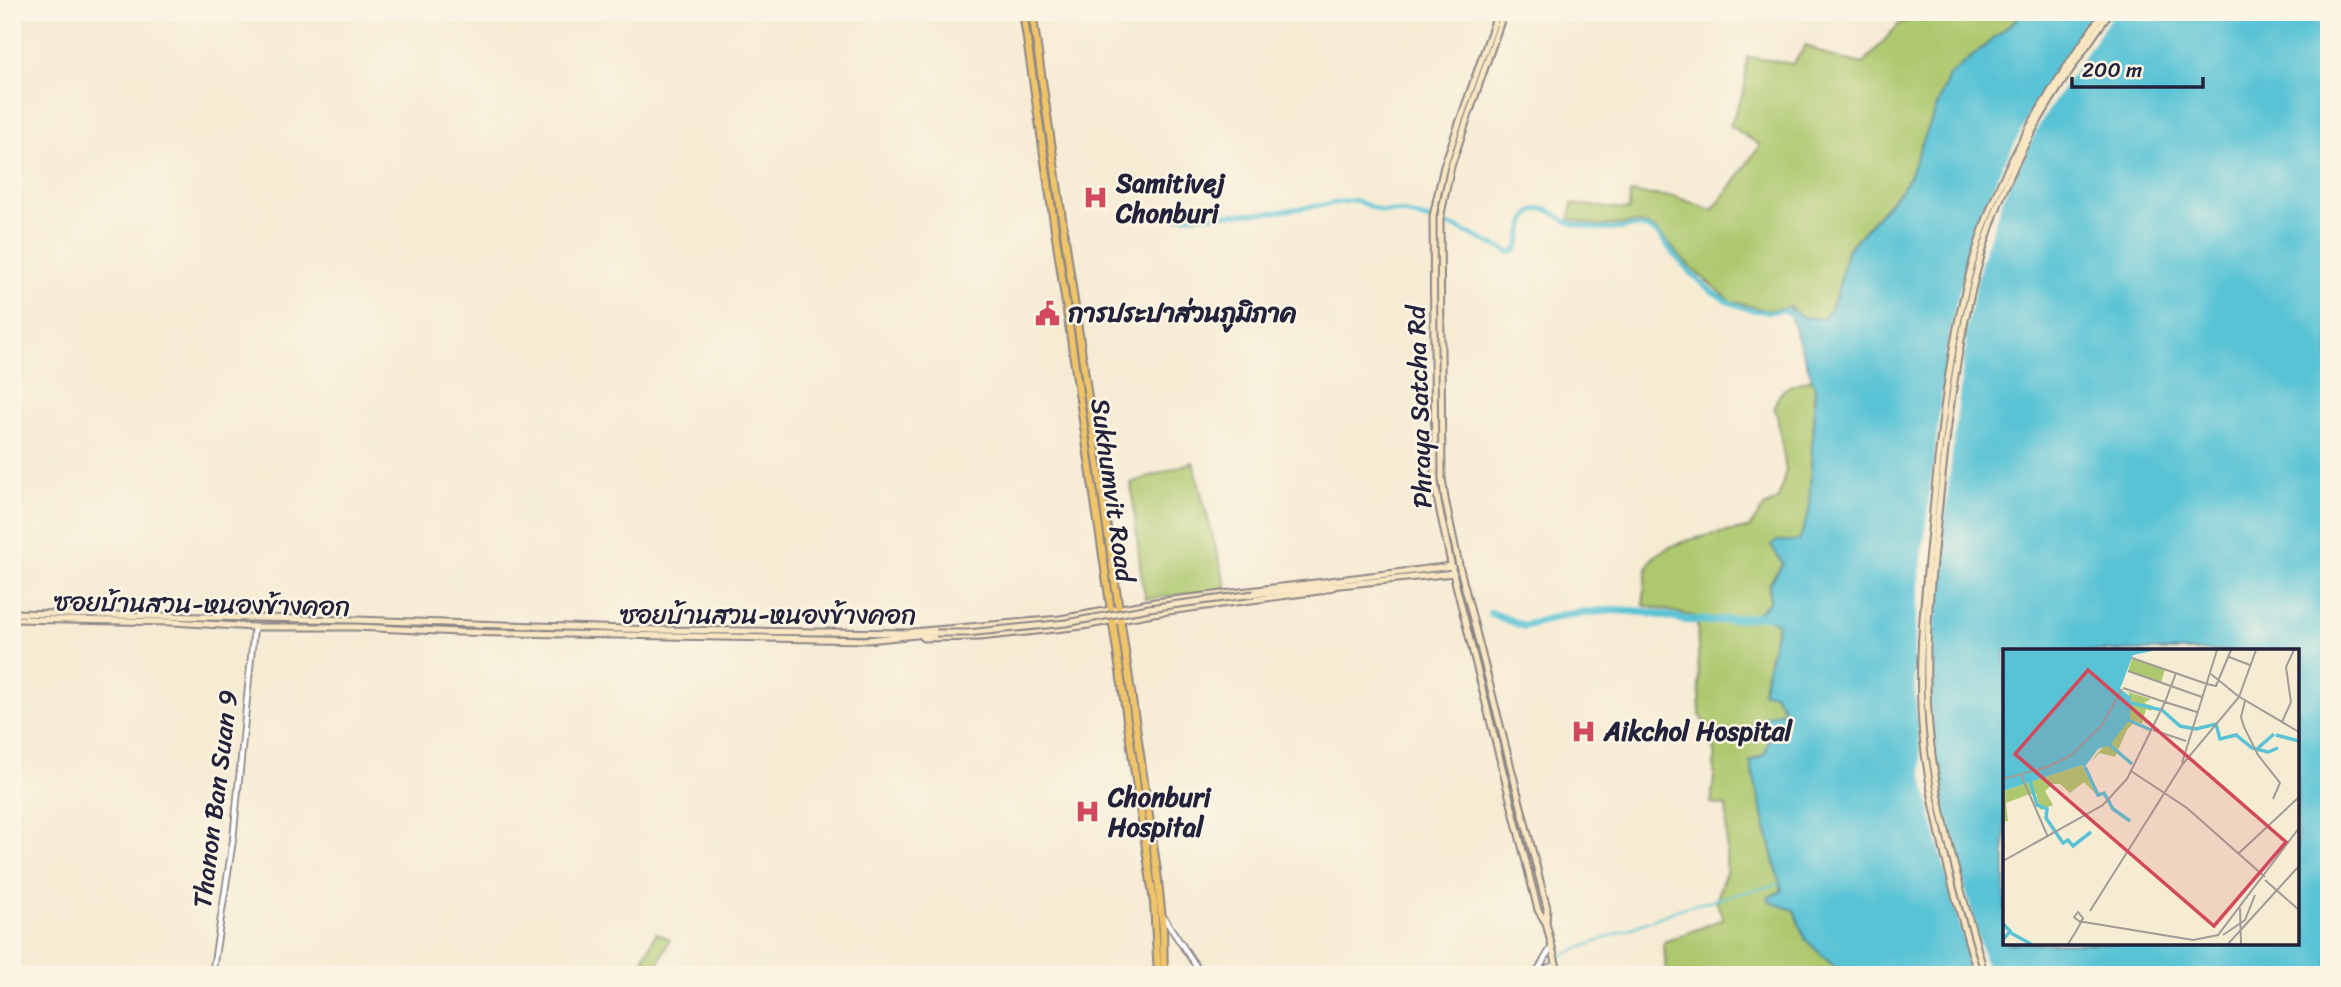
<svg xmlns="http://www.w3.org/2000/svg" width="2341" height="987" viewBox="0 0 2341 987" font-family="Sriracha,'Playpen Sans Thai',sans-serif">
<rect width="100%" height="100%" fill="#fcf5e5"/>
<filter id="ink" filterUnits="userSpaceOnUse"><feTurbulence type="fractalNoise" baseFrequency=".0143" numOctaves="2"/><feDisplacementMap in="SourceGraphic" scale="14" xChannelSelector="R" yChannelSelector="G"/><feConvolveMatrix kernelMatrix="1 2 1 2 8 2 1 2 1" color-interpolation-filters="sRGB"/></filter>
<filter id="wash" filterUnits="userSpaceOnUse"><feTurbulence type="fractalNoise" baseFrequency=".00686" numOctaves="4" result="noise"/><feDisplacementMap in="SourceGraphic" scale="28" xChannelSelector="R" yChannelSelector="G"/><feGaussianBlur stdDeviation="1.57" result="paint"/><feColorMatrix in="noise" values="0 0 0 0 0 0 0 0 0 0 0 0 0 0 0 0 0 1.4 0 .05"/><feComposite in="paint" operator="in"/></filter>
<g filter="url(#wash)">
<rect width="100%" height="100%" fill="#f6ebd3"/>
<g fill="#adc86e" stroke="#687554" stroke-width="2">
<path d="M1916,12h104l-3,7 -68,57 -43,108 -59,66 -10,45 -13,24 -22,-2 -13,-10 -24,3 -34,-9 -39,-32 -38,-41 -13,-5 -41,3 -30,-7 2,-15 57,6 1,-17 46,4 36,13 18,-22 30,-43 -30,-19 15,-38 2,-31 46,7 13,-19 23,11 34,8 36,-40 13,-5z"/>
<path d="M1812,379l3,8 -6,125 -10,30 -22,-1 6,23c-4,6 -11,13 -13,19 -3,12 0,32 8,39l-16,71h12l11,17 -22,12 7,14 -5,18 -15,8 32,129 -13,6 25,13 11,29 38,36h-177l-2,-33 59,-23 -6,-16 3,-16 6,-14 1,-67 -16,-2c4,-31 9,-63 -11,-89l-3,-98 -54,-12c2,-12 1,-27 5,-39 8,-25 78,-34 101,-38l15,-21 14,-7 8,-30 -9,-56 -3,-7c7,-22 17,-22 38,-28z"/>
<path d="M1193,462l34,128 -81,9 -4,-17 -11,-99z"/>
<path d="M656,933l14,6 -17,36h-17z"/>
</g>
<path fill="#59c3d5" stroke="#3e7288" stroke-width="2" fill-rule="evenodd" d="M2020,12h309v963h-486l-38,-36 -11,-29 -25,-8v-5l13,-6 -32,-129 15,-8 5,-18 -7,-14 1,-5 21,-7 -11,-17h-12l16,-70 -20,-10 12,-12v-18l13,-19 -12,-19 6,-4h22l10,-29 6,-125 -23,-65 -3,-15 13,10 22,2 13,-24 10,-45 59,-66 43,-108 68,-57zM2005,651h292v292h-292z"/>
<path fill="#f6ebd3" d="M2098,12h16l-74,111 -35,70 -23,66 -19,81 3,1 -31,252 -4,74 -3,-1v28l13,104 47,177h-14l-40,-147 -12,-57 -7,-74 -1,-50 5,-63 27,-225 8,-45 11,-45 14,-44 18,-48 38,-72z"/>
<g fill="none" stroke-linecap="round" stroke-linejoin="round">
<path stroke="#59c3d5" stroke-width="2" d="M1560,956l125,-49 94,-23"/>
<path stroke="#59c3d5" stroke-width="4.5" d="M1177,217l99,-5 79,-12 26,11 21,1 55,16 54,25 6,-3c5,-11 5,-32 17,-39 12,-7 24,6 34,11 5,2 10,3 16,4 8,2 18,4 26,3 15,0 30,-6 43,2 9,6 17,19 25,28 27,32 63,60 106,51l7,5"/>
<path stroke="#59c3d5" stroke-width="8" d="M1491,613l33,13 39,-11 50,-5 32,2 41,8 23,1 67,-6"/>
</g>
</g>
<g filter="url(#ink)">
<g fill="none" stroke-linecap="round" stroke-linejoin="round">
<defs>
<g id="tertiary">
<path d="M1162,915l40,60"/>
<path d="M1538,970l13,-22"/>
<path d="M212,975l21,-135 21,-213"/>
<path d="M1526,975l30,-10"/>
</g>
<g id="secondary">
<path d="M1498,12l-54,154 -11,50 2,264 3,22 15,71 85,337 8,13"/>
<path d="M1504,12l-53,154 -11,53 2,259 3,21 14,66 88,343 -1,15 13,52"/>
<path d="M1330,581l122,-15"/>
<path d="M1254,594l200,-21"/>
<path d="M12,613l344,7 300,10 259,3"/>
<path d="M12,619l160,3 82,5h102l103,5 409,8 68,-7"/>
<path d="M912,632l148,-13 95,-17 177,-21"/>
<path d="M923,638l57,-1 103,-11 70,-13 166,-22 14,-4"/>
<path d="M1978,975c-23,-77 -46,-157 -55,-238 -7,-72 2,-144 9,-216 11,-115 22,-230 68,-336 28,-62 65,-117 104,-173"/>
<path d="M1985,975c-22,-78 -47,-157 -55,-238 -8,-78 0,-154 9,-232 13,-125 28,-251 88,-364 24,-45 54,-87 83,-129"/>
</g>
<g id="primary">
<path d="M1023,12l131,891 4,72"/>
<path d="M1032,12l125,859 6,58 1,46"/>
</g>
</defs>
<use href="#tertiary" stroke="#8c8687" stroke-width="8"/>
<use href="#secondary" stroke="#8c8687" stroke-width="9"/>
<use href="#primary" stroke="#8c8687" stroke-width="10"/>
<use href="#tertiary" stroke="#fff" stroke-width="4.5"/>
<use href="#secondary" stroke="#f9e7c3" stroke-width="5"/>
<use href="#primary" stroke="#f0c469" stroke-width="6"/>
<defs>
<path id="secondary-bridge" d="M936,633h31l99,-10 83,-15 105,-14"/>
</defs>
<use href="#secondary-bridge" stroke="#8c8687" stroke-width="9" stroke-linecap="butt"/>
<use href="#secondary-bridge" stroke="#f9e7c3" stroke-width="5"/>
</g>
</g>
<defs>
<symbol id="hospital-bare" viewBox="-9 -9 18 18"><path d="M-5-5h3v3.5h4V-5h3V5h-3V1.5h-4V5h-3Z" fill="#d1495b" stroke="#fcf5e5" stroke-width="2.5" paint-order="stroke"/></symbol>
<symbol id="civic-bare" viewBox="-9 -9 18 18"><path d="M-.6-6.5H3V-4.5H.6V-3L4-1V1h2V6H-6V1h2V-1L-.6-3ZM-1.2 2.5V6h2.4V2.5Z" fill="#d1495b" stroke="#fcf5e5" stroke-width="2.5" paint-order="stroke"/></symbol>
</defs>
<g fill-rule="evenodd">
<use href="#hospital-bare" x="1078" y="180" width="35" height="35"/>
<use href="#civic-bare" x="1030" y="296" width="35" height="35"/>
<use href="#hospital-bare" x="1566" y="714" width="35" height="35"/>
<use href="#hospital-bare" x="1070" y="794" width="35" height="35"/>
</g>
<g text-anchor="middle" stroke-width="5" stroke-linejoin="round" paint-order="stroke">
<g font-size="26" font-weight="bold" fill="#22223b" stroke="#fcf5e5" text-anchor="start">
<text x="1116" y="192">Samitivej<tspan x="1116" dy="30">Chonburi</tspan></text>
<text x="1068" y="322">การประปาส่วนภูมิภาค</text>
<text x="1604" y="740">Aikchol Hospital</text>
<text x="1108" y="806">Chonburi<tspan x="1108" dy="30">Hospital</tspan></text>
</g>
<g font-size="26" fill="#22223b" stroke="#fcf5e5">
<text transform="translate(1419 407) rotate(-92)" y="9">Phraya Satcha Rd</text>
<text transform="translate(1113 490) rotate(82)" y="9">Sukhumvit Road</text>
<text transform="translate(202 604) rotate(1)" y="9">ซอยบ้านสวน-หนองข้างคอก</text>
<text x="768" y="624">ซอยบ้านสวน-หนองข้างคอก</text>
<text transform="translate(215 799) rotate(-83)" y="9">Thanon Ban Suan 9</text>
</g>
</g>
<g transform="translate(2003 649)">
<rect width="296" height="296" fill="#f6ebd3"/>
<path d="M129,10l33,11 -4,12 -33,-11zM119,41l29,9 -7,4 9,3 -2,5 -5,-2 -4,15 -7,-3 -8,9 -12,27 -15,-4 -10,9 39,-45v-24zM79,116l13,28 -11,-11 -14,11 -10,-9h-7l-8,7 8,14 -13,5 -4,-17 -9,2 -21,8 2,18 -4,1 -1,-31z" fill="#adc86e"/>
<path d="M0,1h148l1,1 -19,4 -13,34 11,8 -1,22 -20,26 -12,4 -14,19 -2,-3 -79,26z" fill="#59c3d5"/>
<path fill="none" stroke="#59c3d5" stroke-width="3.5" d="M128,54l31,7 18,16 16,3 20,-5 4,15 16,-4 16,13 16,4 10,-4M125,71l23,10M273,86l23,6M101,91l28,24M255,99l16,-14M82,118l13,28 6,-2 9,16 17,12M27,132l7,24 10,4 -1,9 17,25 5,-3 5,6 18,-14M0,275l7,7 -7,9M6,283l22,12"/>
<path fill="none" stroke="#a19b96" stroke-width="2" d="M226,8l21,8M129,9l75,26M125,22l74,26M173,24l-11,29 32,10M208,25l27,22M204,35l9,2 15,-36M235,47l61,36M242,52l-4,16 3,10 14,28 22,28 -7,16M279,73l9,-20 -5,-35 8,-17M150,81l33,11M179,114l35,-113M128,122l56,37 78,69M18,126l27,62M0,130l44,-12 23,-11 32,-31 20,-36M236,204l60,-56M0,212l100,-56 24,-26 38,-77 -42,-14M262,231l34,30M237,259l1,36M87,262l92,-146 57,-68 17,-47M220,286l22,-15 10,-25M65,295l7,-11 4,-7 2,-4v-1l2,-2v-1l-5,-6 -4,5 5,4 1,1h4l18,3 91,15 25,-5 81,-107M225,295l71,-78"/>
<path fill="#d1495b" fill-opacity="0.15" stroke="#d1495b" stroke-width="3.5" d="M85,21l198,172 -72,84 -199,-172z"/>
<rect width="296" height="296" fill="none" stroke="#22223b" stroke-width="3.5"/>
</g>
<rect width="2341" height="987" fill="none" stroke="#fcf5e5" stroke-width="42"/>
<path d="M2072 77v10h131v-10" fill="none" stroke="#22223b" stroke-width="3.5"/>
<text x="2082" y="77" font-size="21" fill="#22223b" stroke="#fcf5e5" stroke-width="5" paint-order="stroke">200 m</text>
</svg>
